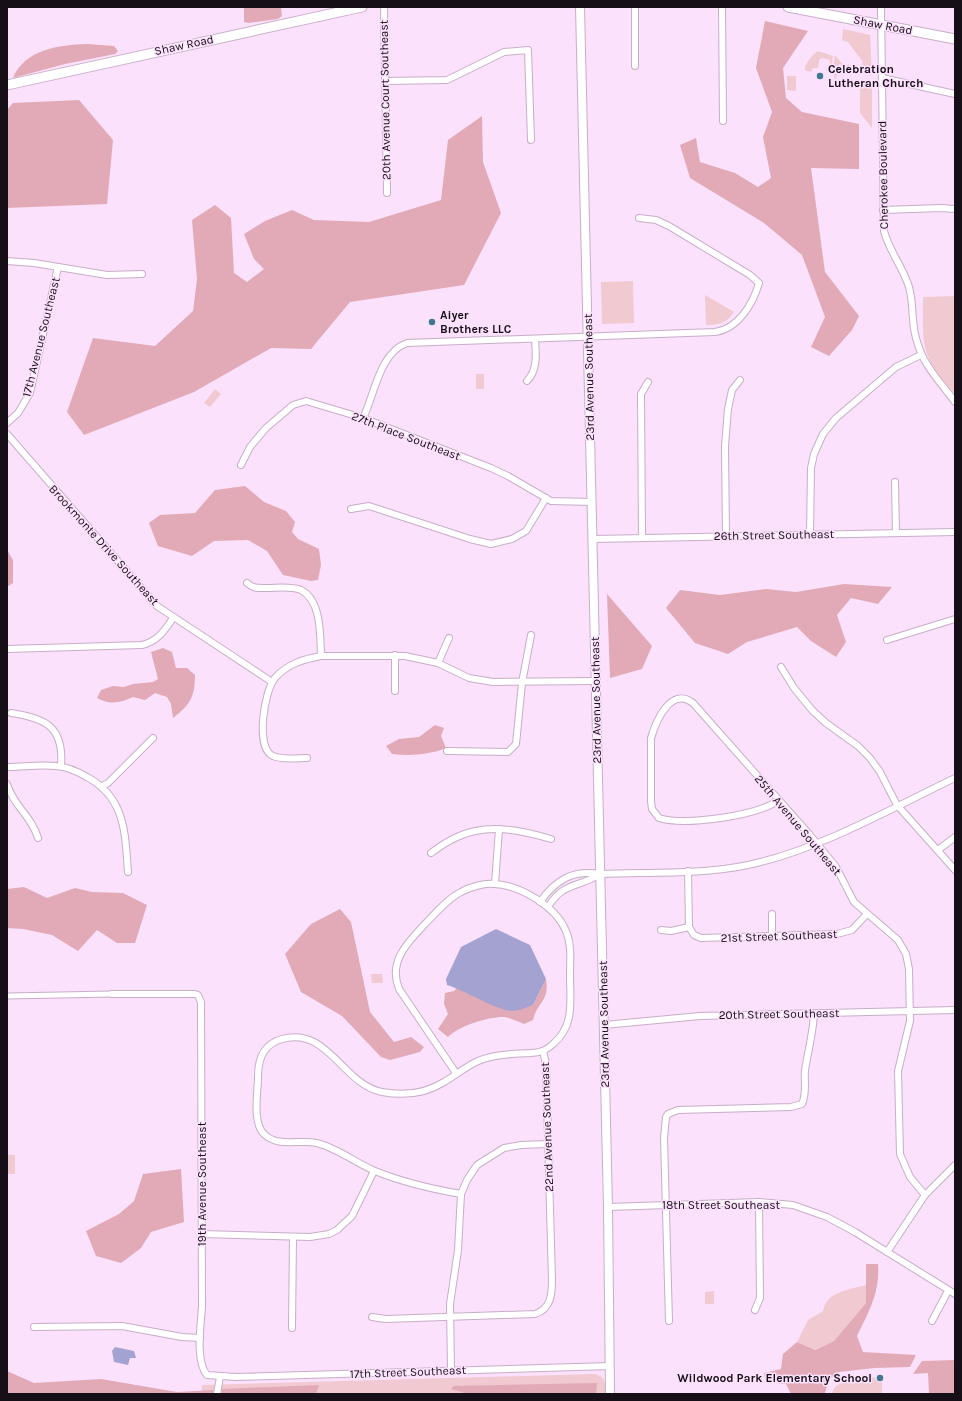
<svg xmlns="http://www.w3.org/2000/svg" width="962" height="1401" viewBox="0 0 962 1401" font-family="Karla,sans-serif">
<rect width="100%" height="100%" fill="#fce1fc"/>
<g fill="#f1c9d1">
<path d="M843,29l27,6 2,39 -8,-2 -2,-9 1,-1 -15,-20 -6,-2z"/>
<path d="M818,51l15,5 -3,15v-11l-8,-2 -3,2 -1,8h-5l-2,4 -6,-2c-1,-6 8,-16 13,-19z"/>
<path d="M835,55l10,12 4,-3 2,5 -7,-1 -4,-4 -7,6 4,4 -1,5 -2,-1 1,-5h-3z"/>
<path d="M787,76h9v15l-9,-1z"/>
<path d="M862,80l10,3v45l-12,-15v-31z"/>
<path d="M633,281l1,42 -32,1 -1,-42z"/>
<path d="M705,295l29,17c-7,11 -16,13 -28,13z"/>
<path d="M955,296v98c-35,-39 -32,-46 -32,-97z"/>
<rect x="476" y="374" width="8" height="15"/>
<path d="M215,389l6,5 -11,13 -6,-4z"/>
<path d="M371,974h11l1,9h-11z"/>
<rect x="7" y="1155" width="8" height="19"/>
<path d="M866,1285v18l-32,38 -20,9 -17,-8 11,-22 15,-9c4,-20 26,-21 43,-26z"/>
<path d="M714,1291v13h-9v-12z"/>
<path d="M593,1374c13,1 12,10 13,20h-404v-9z"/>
<path d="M873,1377l9,5v12h-50c2,-15 28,-14 41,-17z"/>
</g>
<g fill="#e1aab6">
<path d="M244,7h37l1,9 -4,3 -30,4 -4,-1z"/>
<path d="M765,21l43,10 -25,37 3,30 16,14 57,12v45l-48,-1 14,104 34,44 -7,14 -23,26 -18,-9 14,-30 -23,-62 -38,-32 -74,-45 -10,-33 16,-7 4,24 35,11 23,14 13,-9 -8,-41 9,-25 -16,-44z"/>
<path d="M87,44l27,2 4,5 -3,3 -50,10 -52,14c12,-29 46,-33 74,-34z"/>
<path d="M79,100l34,40 -6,64 -100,4v-98l6,-7z"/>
<path d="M482,116l1,46 18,51 -37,72 -114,17 -39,47 -40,-1 -77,44 -110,43 -17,-23 26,-74 62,8 38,-35 4,-32 -5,-59 23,-15 16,13 3,55 13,9 17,-13 -10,-10 -10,-25 21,-13 27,-11 22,10 55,2 72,-22 7,-60z"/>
<path d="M245,486l19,16 22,9 9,11 -3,10 6,7 21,10 2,16 -3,15 -7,1 -28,-6 -16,-24 -19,-11 -34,1 -22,15 -34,-10 -9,-23 11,-8 35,-2 20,-23z"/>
<path d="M7,550l6,10v23l-6,4z"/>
<path d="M844,584l48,3 -14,17 -27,-6 -14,17 9,27 -10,15 -25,-16 -14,-14 -50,15 -19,12 -33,-11 -29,-35 14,-18 40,5 46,-6 30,3z"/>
<path d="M607,594l45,52 -10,23 -32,9z"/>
<path d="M163,648l9,4 4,16h11l8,7c0,22 -5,30 -22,43l-2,-14 -4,-7 -12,-4 -10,7 -12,-3c-13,6 -23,8 -36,1l4,-8 12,-4 11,1 9,-3 20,-2 5,-3 -7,-27z"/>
<path d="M435,725l9,3 -3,8 5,12c-17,7 -36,8 -54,6l-6,-8 13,-7 20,-2z"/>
<path d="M24,887l23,11 28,-10 17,4 31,1 24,12 -12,38h-18l-20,-13 -19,21 -26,-16 -29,-6 -16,-1v-39z"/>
<path d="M340,909l11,13 19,90 24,30 17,-5 13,10 -4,5 -30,8 -9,-3 -39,-41 -41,-24 -16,-38 26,-30z"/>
<path d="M546,979c4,22 -9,23 -13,41l-9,4c-6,-2 -15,-7 -21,-7 -16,0 -44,9 -55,20l-10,-8 10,-15 -4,-10 1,-11 9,-2 3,-3 76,17z"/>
<path d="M181,1169l3,53 -33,10 -10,16 -20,15 -25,-7 -10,-25 33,-17 15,-13 9,-27z"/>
<path d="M866,1264h12c2,29 -9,47 -21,72l6,16 53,3 -6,12 -36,1 -35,4 -11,8 -3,14h-34l-5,-10 -20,-2 -2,-9 17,-4 2,-15 14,-12 18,8 19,-9 32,-38z"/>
<path d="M955,1360v34h-26l-1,-21 -15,1 9,-13z"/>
<path d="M7,1371l27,12 67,-4 76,13 36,-2v4h-206z"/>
<path d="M597,1383l-1,11h-128l-17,-5 3,-3z"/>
<path d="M319,1385l-3,9h-94v-5z"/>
</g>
<g fill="#a4a2d1">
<path d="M496,929l34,16 16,34 -13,26c-6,2 -14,6 -21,6 -14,0 -48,-21 -65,-26l-1,-6 15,-32z"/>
<path d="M115,1347l19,4 2,7h-6l-2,7 -14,-3 -2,-11z"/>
</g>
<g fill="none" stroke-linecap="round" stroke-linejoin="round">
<defs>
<path id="pedestrian" d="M7,996l105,-2"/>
<g id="minor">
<path d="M384,7l3,186"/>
<path d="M635,7v59"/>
<path d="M722,7l1,114"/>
<path d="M881,7l3,224c5,20 19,36 25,56 5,17 2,34 7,51 7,28 23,42 39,64"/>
<path d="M882,78l73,16"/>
<path d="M385,81l62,-1 57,-28 24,-2 3,90"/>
<path d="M883,210l58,-2 14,1"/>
<path d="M7,261l27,2 73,12 35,-1"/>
<path d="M527,381c11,-11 9,-28 8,-42"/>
<path d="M363,418c12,-24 16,-65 44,-75l308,-11c23,-3 38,-28 44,-49l-9,-8 -81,-49 -13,-6 -17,-2"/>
<path d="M7,423l11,-10 12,-20 28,-126"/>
<path d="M7,434l150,172 115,76"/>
<path d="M241,465l9,-18 16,-19 27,-23 13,-4 57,17 128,50 17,8 43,25 41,1"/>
<path d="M895,482l1,51"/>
<path d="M351,509l18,-3 101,33 21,5 21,-5 14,-8 20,-33"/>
<path d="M810,535l1,-67 3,-14 9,-20 13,-16 60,-51 25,-12"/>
<path d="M726,536l-1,-90 3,-37 4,-19 8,-10"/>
<path d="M642,538l-1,-144 7,-12"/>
<path d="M593,539l362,-7"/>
<path d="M247,583c6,6 12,5 20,5 10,0 24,-2 34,2 21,11 19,46 20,66"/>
<path d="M887,640l68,-21"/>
<path d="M7,649l135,-4c16,-4 23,-15 31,-27"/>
<path d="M438,663l11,-25"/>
<path d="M781,667l13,21 18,22 14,13 32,23 12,12 10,14 17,33 58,65"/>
<path d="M395,691v-36"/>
<path d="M11,713c35,5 53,14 50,53"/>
<path d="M447,751l61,1 8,-8 6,-61 9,-48"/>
<path d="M307,758c-10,0 -26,2 -34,-2 -18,-7 -9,-65 2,-78 12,-14 29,-19 46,-22h84l33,7 31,15 24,4 103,-1"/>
<path d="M7,767c16,0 33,-3 49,-1 12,1 21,5 31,11 39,21 38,57 41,95"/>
<path d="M7,784c7,23 24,31 31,54"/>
<path d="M102,786l6,-3 45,-45"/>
<path d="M779,800c-22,16 -94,26 -120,18l-7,-9 -1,-8v-63c5,-17 20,-52 42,-35l116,131 27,33 18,35 44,38 8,14 3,15 1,52 -12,50 2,83 10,23 15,18"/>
<path d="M938,850l17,-13"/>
<path d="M431,853c8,-6 17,-12 26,-16 30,-14 64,-7 94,2"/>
<path d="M688,871l1,56 5,8 7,3 136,-4 15,-4 15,-16"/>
<path d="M495,884l4,-55"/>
<path d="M540,902c16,-23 33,-32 60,-28 49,-2 101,1 148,-9 71,-15 142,-56 207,-87"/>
<path d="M548,907c16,-26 31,-19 52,-33"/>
<path d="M772,914v22"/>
<path d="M661,930l10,1 18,-4"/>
<path d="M112,994h83l3,1 3,7 1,304c-1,18 -7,55 5,69l29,2 374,-11"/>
<path d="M604,1025l96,-9 255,-6"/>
<path d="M456,1073l-57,-84c-11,-27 8,-46 25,-64 11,-11 23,-26 37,-33 9,-5 23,-9 33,-8 27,1 62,23 72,47 6,14 4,30 4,44 0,26 5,51 -17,69 -6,6 -13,9 -22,9 -18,1 -37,1 -53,8 -13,6 -22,14 -34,21 -19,12 -40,14 -62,10 -40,-8 -54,-66 -100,-53 -18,5 -24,20 -24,37 0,17 -6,46 6,58 14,14 35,5 53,9 20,5 39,20 58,28 27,11 57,18 86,23"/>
<path d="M608,1207l151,-5 34,3 34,12 28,15 100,62"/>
<path d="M202,1234l108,3 19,-3 8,-4 15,-14 22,-45"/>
<path d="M887,1252l38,-57 30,-30"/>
<path d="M755,1310l5,-12 -1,-96"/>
<path d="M372,1317l14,2 149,-5c16,-5 17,-20 17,-34l-6,-216 -3,-13"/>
<path d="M669,1321l-5,-183 2,-21 2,-3 10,-4 113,-3 11,-3c5,-10 2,-23 3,-34 3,-19 8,-37 9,-56"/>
<path d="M932,1321l16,-30"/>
<path d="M34,1327l88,-1 60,11 18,1"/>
<path d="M292,1328l1,-91"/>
<path d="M451,1370l-1,-66 8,-54 3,-56 6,-14 10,-15 27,-17 17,-3 26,-1"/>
<path d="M217,1394l3,-17"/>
</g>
<path id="tertiary" d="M580,7l28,1200 2,187"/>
<g id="secondary">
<path d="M788,7l167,32"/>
<path d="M7,85l355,-78"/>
</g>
</defs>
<use href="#pedestrian" stroke="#c7aec7" stroke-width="7"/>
<use href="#minor" stroke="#c7aec7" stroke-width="8"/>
<use href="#tertiary" stroke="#c7aec7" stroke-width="10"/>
<use href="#secondary" stroke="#c7aec7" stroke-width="11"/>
<use href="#pedestrian" stroke="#fff" stroke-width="5"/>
<use href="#minor" stroke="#fff" stroke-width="6"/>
<use href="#tertiary" stroke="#fff" stroke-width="8"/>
<use href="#secondary" stroke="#fff" stroke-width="9"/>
</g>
<g fill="#3e7891" stroke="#fce1fc" stroke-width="1.5">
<circle cx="820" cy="76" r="4"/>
<circle cx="432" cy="322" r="4"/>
<circle cx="880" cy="1378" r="4"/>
</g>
<g text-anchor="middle" stroke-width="3" stroke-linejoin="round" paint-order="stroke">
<g font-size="12" fill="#170f18" stroke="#fce1fc">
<text transform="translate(883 25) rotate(11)" y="4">Shaw Road</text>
<text transform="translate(184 45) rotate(-12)" y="4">Shaw Road</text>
<text transform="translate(385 100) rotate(-91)" y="4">20th Avenue Court Southeast</text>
<text transform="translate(883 175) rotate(-91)" y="4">Cherokee Boulevard</text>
<text transform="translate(41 337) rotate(-76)" y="4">17th Avenue Southeast</text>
<text transform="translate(589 377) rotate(-91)" y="4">23rd Avenue Southeast</text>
<text transform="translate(406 436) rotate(21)" y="4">27th Place Southeast</text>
<text transform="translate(774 535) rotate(-1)" y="4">26th Street Southeast</text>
<text transform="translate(104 545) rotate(48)" y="4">Brookmonte Drive Southeast</text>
<text transform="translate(596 700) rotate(-91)" y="4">23rd Avenue Southeast</text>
<text transform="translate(798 825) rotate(50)" y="4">25th Avenue Southeast</text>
<text transform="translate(779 936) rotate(-2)" y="4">21st Street Southeast</text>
<text transform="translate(779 1014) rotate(-1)" y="4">20th Street Southeast</text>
<text transform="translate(604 1024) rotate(-91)" y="4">23rd Avenue Southeast</text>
<text transform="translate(547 1127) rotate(-92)" y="4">22nd Avenue Southeast</text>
<text transform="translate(202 1184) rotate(-90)" y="4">19th Avenue Southeast</text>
<text x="721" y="1209">18th Street Southeast</text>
<text transform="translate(408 1372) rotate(-2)" y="4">17th Street Southeast</text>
</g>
<g font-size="12" font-weight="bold" fill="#170f18" stroke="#fce1fc" text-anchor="start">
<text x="828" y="73">Celebration<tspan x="828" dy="14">Lutheran Church</tspan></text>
<text x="440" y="319">Aiyer<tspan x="440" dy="14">Brothers LLC</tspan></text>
<text x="872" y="1382" text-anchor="end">Wildwood Park Elementary School</text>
</g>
</g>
<rect width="962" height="1401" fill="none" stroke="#170f18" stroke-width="16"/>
</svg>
